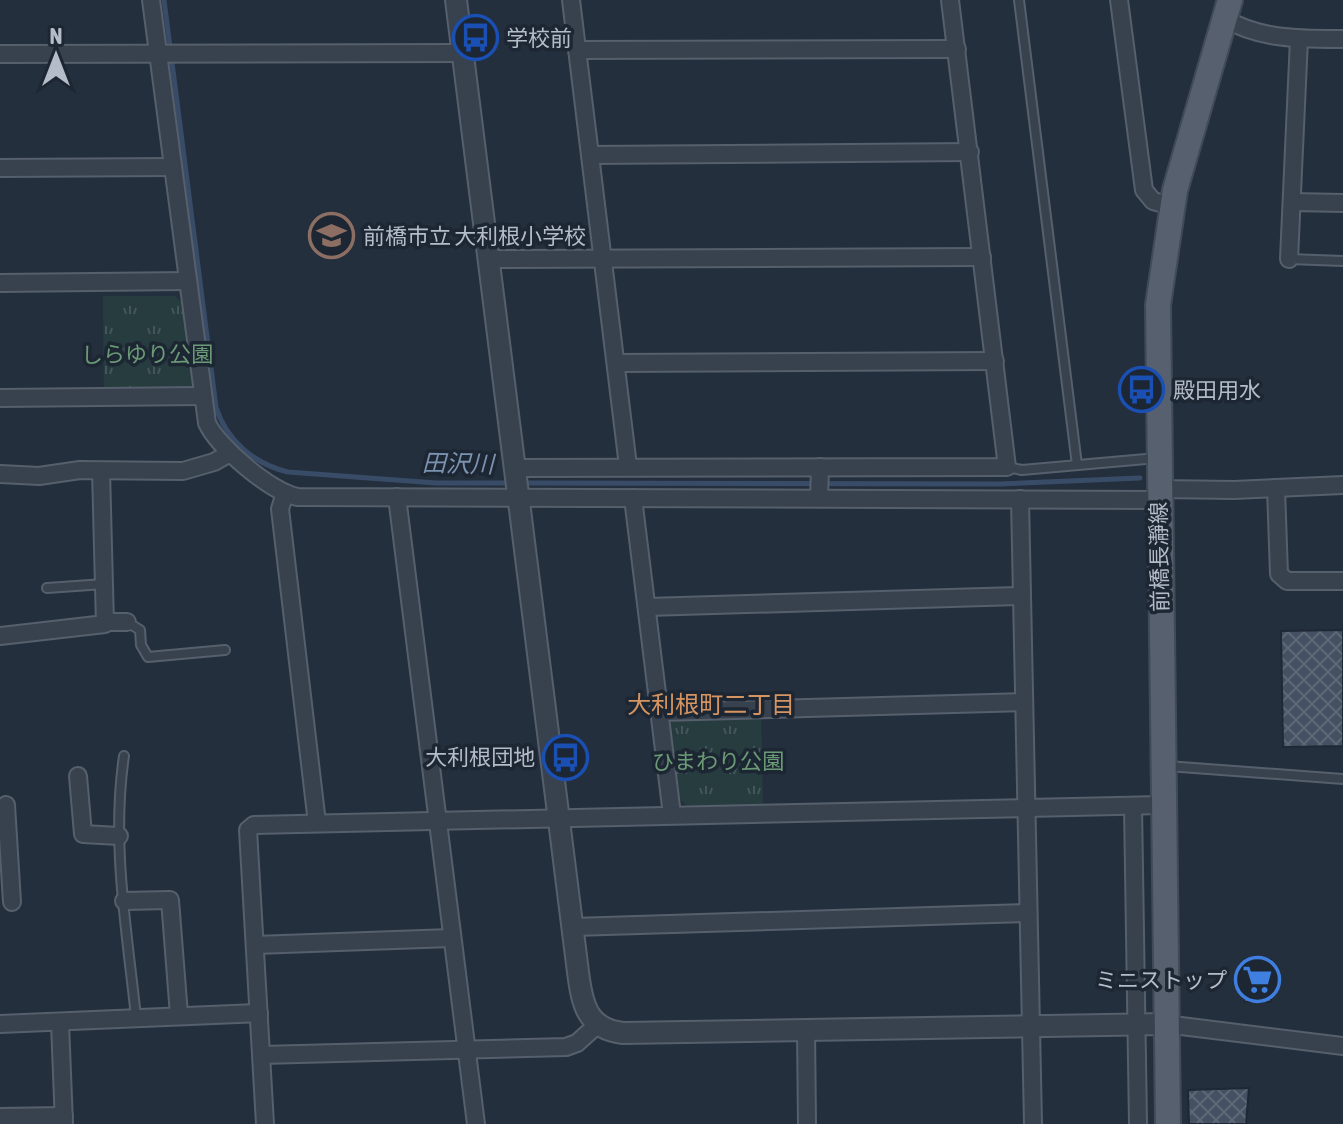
<svg xmlns="http://www.w3.org/2000/svg" width="1343" height="1124" viewBox="0 0 1343 1124" font-family="'Asap Condensed','Noto Sans JP',sans-serif">
<defs>
<pattern id="grass-tufts" width="24" height="20" patternUnits="userSpaceOnUse" patternTransform="scale(2)"><rect width="24" height="20" fill="#263c3f"/><path d="M3 7l-1-3M5 7V3M7 7l1-3M15 17l-1-3M17 17v-4M19 17l1-3" fill="none" stroke="#435659"/></pattern>
<pattern id="building-cross-hatch" width="8" height="8" patternUnits="userSpaceOnUse" patternTransform="scale(2)"><rect width="8" height="8" fill="#455162"/><path d="M0 0l8 8M0 8l8-8" fill="none" stroke="#5d6877"/></pattern>
</defs>
<rect width="100%" height="100%" fill="#242f3e"/>
<g fill="url(#grass-tufts)">
<path d="M103,296h72l9,9 12,83 -92,10z"/>
<path d="M761,717l2,88 -75,1 -9,-7 -9,-75 7,-6z"/>
</g>
<g fill="none" stroke-linecap="round" stroke-linejoin="round">
<g stroke="#394c67" stroke-width="5">
<path d="M164,0l52,407c10,33 38,57 72,65l148,11h77"/>
<path d="M523,483l477,1 140,-6"/>
</g>
</g>
<g fill="url(#building-cross-hatch)" stroke="#1f2835" stroke-width="2">
<path d="M1343,630v116l-60,1 -2,-116z"/>
<rect x="1244" y="959" width="27" height="43"/>
<path d="M1249,1088l-3,36h-57l-1,-34z"/>
</g>
<g fill="none" stroke-linecap="round" stroke-linejoin="round">
<defs>
<g id="service">
<path d="M1019,0l58,465"/>
<path d="M1289,259l54,2"/>
<path d="M1007,467l15,3 135,-12"/>
<path d="M47,588l57,-4"/>
<path d="M127,622l13,8 1,15 7,12 77,-7"/>
<path d="M124,756c-13,87 3,175 12,261"/>
<path d="M1167,766l176,13"/>
</g>
<g id="minor">
<path d="M151,0l56,423c11,24 65,70 91,74l861,3"/>
<path d="M571,0l57,466"/>
<path d="M1119,0l25,190 9,11 19,5"/>
<path d="M1224,18c36,22 78,21 119,21"/>
<path d="M577,50l380,-1"/>
<path d="M0,54l463,-1"/>
<path d="M590,155l380,-3"/>
<path d="M0,168l173,-1"/>
<path d="M1292,202l51,1"/>
<path d="M490,259l492,-2"/>
<path d="M1289,259l10,-220"/>
<path d="M0,283l187,-2"/>
<path d="M616,363l379,-2"/>
<path d="M0,398l201,-2"/>
<path d="M516,468l491,-1 -57,-467"/>
<path d="M0,474l39,2 41,-6 103,1 31,-9 16,-9"/>
<path d="M1276,488l3,86 8,7h56"/>
<path d="M1159,489l75,1 109,-5"/>
<path d="M285,493l-5,16 37,314"/>
<path d="M397,497l79,627"/>
<path d="M633,498l39,317"/>
<path d="M819,498l1,-31"/>
<path d="M1020,499l13,625"/>
<path d="M647,607l375,-11"/>
<path d="M106,622h21"/>
<path d="M0,636l105,-12 -4,-153"/>
<path d="M660,712l364,-10"/>
<path d="M78,776l5,58 36,2"/>
<path d="M6,805l6,97"/>
<path d="M1133,806l5,318"/>
<path d="M124,901l46,-1 9,115"/>
<path d="M573,927l455,-14"/>
<path d="M255,945l196,-7"/>
<path d="M60,1023l4,101"/>
<path d="M0,1024l259,-11"/>
<path d="M1165,1024l178,22"/>
<path d="M806,1029l1,95"/>
<path d="M261,1055l305,-8 11,-4 20,-18"/>
<path d="M0,1117l64,-1"/>
<path d="M265,1124l-17,-294 6,-5 908,-20"/>
</g>
<path id="tertiary" d="M456,0l122,972c4,32 9,57 45,61l542,-9"/>
<path id="primary" d="M1168,1124l-10,-819 17,-115 55,-190"/>
</defs>
<use href="#service" stroke="#565f6c" stroke-width="12"/>
<use href="#minor" stroke="#565f6c" stroke-width="20"/>
<use href="#tertiary" stroke="#565f6c" stroke-width="24"/>
<use href="#primary" stroke="#414a57" stroke-width="28"/>
<use href="#service" stroke="#38414e" stroke-width="8"/>
<use href="#minor" stroke="#38414e" stroke-width="16"/>
<use href="#tertiary" stroke="#38414e" stroke-width="20"/>
<use href="#primary" stroke="#56606e" stroke-width="24"/>
</g>
<defs>
<symbol id="bus-ring" viewBox="-11 -11 22 22"><circle r="9.5" fill="#1d2633" stroke="#1a4fb4" stroke-width="1.5"/><path d="M-5-6H5V4H4V6H2V4H-2V6H-4V4H-5ZM-3.5-4V0h7V-4ZM-3.5 1.2v1.5H-2V1.2ZM2 1.2v1.5H3.5V1.2Z" fill="#1a4fb4"/></symbol>
<symbol id="school-ring" viewBox="-11 -11 22 22"><circle r="9.5" fill="#1d2633" stroke="#8d6e63" stroke-width="1.5"/><path d="M0-5L7-2L0 1L-7-2ZM-4 1L0 2.5L4 1V4Q0 6-4 4Z" fill="#8d6e63"/></symbol>
<symbol id="supermarket-ring" viewBox="-11 -11 22 22"><circle r="9.5" fill="#1d2633" stroke="#3f7fe0" stroke-width="1.5"/><path d="M-6-5.5h2.5l.6 2H6L4.5 2H-2.5L-4.4-4H-6ZM-1.5 3.2a1.3 1.3 0 1 0 .1 0ZM3 3.2a1.3 1.3 0 1 0 .1 0Z" fill="#3f7fe0"/></symbol>
</defs>
<g fill-rule="evenodd">
<use href="#bus-ring" x="450" y="12" width="51" height="51"/>
<use href="#school-ring" x="306" y="210" width="51" height="51"/>
<use href="#bus-ring" x="1116" y="364" width="51" height="51"/>
<use href="#bus-ring" x="540" y="732" width="51" height="51"/>
<use href="#supermarket-ring" x="1232" y="954" width="51" height="51"/>
</g>
<g text-anchor="middle" stroke-width="7" stroke-linejoin="round" paint-order="stroke">
<g font-size="22" fill="#b4bcc9" stroke="#1d2633" text-anchor="start">
<text x="506" y="46">学校前</text>
<text x="363" y="244">前橋市立 大利根小学校</text>
<text x="1173" y="398">殿田用水</text>
<text x="535" y="765" text-anchor="end">大利根団地</text>
<text x="1227" y="988" text-anchor="end">ミニストップ</text>
</g>
<g font-size="22" fill="#6b9a76" stroke="#1d2633">
<text x="147" y="362">しらゆり公園</text>
<text x="718" y="769">ひまわり公園</text>
</g>
<g font-size="22" fill="#b4bcc9" stroke="#1d2633">
<text transform="translate(1159 557) rotate(-91)" y="8">前橋長瀞線</text>
</g>
<g font-size="24" font-style="italic" fill="#7c92b1" stroke="#1d2633">
<text transform="translate(458 464) rotate(1)" y="8">田沢川</text>
</g>
<g font-size="24" fill="#d59563" stroke="#1d2633">
<text x="711" y="713">大利根町二丁目</text>
</g>
</g>
<g transform="translate(56 56)" stroke="#1d2633" stroke-width="6" paint-order="stroke">
<path d="M0-6L14 30L0 20L-14 30Z" fill="#b4bcc9"/>
<text y="-12" font-size="22" font-weight="bold" text-anchor="middle" fill="#b4bcc9">N</text>
</g>
</svg>
